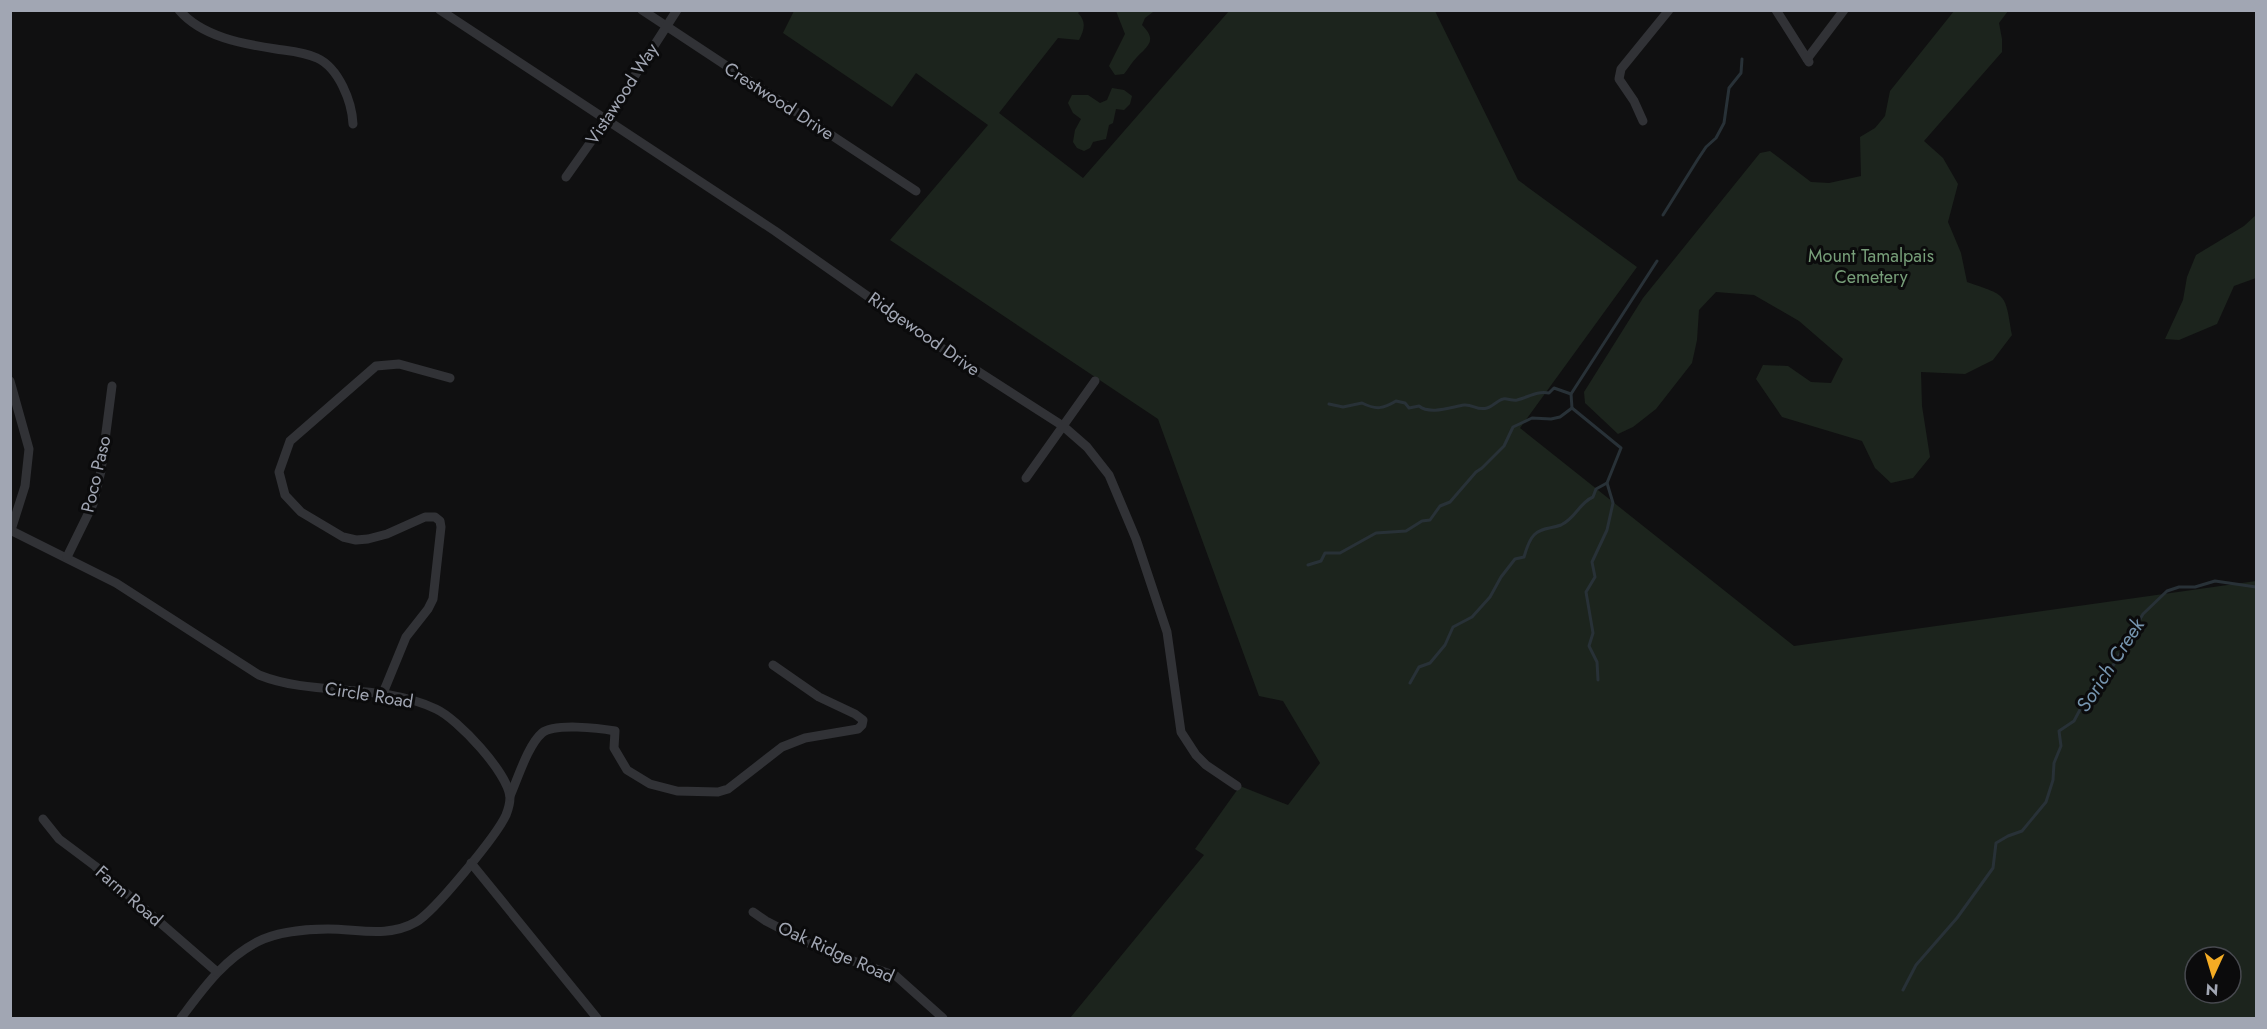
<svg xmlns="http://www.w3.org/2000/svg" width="2267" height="1029" viewBox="0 0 2267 1029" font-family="Jost,sans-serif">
<rect width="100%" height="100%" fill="#101011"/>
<g fill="#1c241d" fill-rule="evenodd">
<path d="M794,11h286l-2,2c9,9 6,17 1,27l-21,-2 -59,75 84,65 146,-167h206l83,169 119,87 -117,161 274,218 462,-65v437h-1186l134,-163 -9,-6 45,-63 48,19 32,-42 -37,-62 -24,-5 -101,-277 -268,-179 98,-115 -72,-52 -24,34 -109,-74zM2195,957h36v36h-36z"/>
<path d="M1116,11l36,-1 1,2 -8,6 -3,7c15,15 7,20 -5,32 -5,5 -9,12 -13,17l-9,1 -6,-9 16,-32z"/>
<path d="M1954,11h54l-9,12 3,16v13l-78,89 19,17 15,26 -10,38 13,31 6,29c40,14 38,10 45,53l-19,25 -28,14 -44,-2 1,34 8,51 -17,21 -22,5 -16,-15 -13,-27 -80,-24 -26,-38 7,-14 25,1 23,16 20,1 12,-24 -44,-38 -45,-26 -38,-3 -17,18 -2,30 -5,23 -36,46 -23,18 -15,7 -33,-31 -1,-11 59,-94 117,-145 10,-2 41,31 18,1 32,-7 -1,-39 15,-9 10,-12 5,-25z"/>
<path d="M1112,88l12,2 8,6 -2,8 -6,6 -8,-1 -3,14 -4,2 -3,14 -13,3 -3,6 -6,3 -7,-3 -4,-6 2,-12 6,-11 -8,-6 -5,-10 4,-8h16l12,8 7,-3z"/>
<path d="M2256,215v63l-22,8 -17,38 -38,16 -14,-1 18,-39 4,-23 9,-22 48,-29z"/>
</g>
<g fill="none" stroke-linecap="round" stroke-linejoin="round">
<g stroke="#283137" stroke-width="3">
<path d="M1663,215l35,-56 8,-12 10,-9 8,-15 5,-35 12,-15 1,-14"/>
<path d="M1329,404l14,3 19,-4c14,7 21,6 34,-2l9,2 4,5 10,-2c11,9 32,1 45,-1 9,-1 13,6 23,3 5,-1 11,-8 16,-9 4,-1 9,2 14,1 12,-3 19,-9 32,-7l5,-5 17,6"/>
<path d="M1308,565l13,-4 4,-8h15l36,-20 30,-2 16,-10 8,-1 10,-14 10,-4 26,-30 6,-4 22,-22 9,-19 19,-9 19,1 9,-2 12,-9"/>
<path d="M1598,680l-1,-18 -8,-16 4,-13 -7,-41 9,-15 -3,-15 15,-32 6,-27 -6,-20 14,-35 -49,-40 -1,-14 86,-133"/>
<path d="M1410,683l9,-16 11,-4 15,-18 8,-18 19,-10 18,-20 11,-20 14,-18 9,-2c2,-7 5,-17 10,-22 8,-8 17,-6 27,-10 15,-7 18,-22 32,-28l3,-8 11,-6"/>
<path d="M1903,990l13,-25 41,-47 36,-50 3,-25 12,-7 14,-5 24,-29 7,-22 1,-17 7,-17 -2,-15 15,-10 18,-34 12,-6 39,-67 24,-23 12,-4h16l20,-6 41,6"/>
</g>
<g stroke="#313236" stroke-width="9">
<path d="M179,10c23,27 64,34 97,39 14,2 29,3 41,9 22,10 35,44 36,66"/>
<path d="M440,10l335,221 162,114 126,81 24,21 22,28 27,64 31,93 14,100 15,23 10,10 31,21"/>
<path d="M642,10l274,181"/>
<path d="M1776,10l33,52"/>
<path d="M1807,59l37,-49"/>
<path d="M1643,121l-9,-20 -15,-22 2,-10 48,-59"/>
<path d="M566,177l41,-58 70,-109"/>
<path d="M10,381l19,68 -4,37 -14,44"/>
<path d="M1026,478l69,-97"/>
<path d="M10,530l106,53 143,92c55,22 120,7 177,34 22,10 72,64 74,88 0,6 -2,13 -4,18 -9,20 -72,97 -90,107 -28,16 -58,7 -88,7 -22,0 -52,3 -71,13 -34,18 -54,47 -76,76"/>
<path d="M67,557l26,-53 8,-33 11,-85"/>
<path d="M383,693l23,-56 22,-28 5,-10 8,-72 -1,-6 -5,-4h-10l-38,17 -19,5 -12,1 -13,-3 -42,-25 -16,-17 -6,-23 11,-31 86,-75 23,-2 51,14"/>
<path d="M510,796c8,-18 18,-51 32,-63 12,-10 57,-5 73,-2l-1,17 13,22 23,14 27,7 41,1 10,-3 54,-42 23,-9 53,-9 4,-4 1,-5 -8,-6 -36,-17 -46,-32"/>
<path d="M43,819l16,20 36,27 122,106"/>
<path d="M471,863l126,155"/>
<path d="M753,912l13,9 56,29 74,26 47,42"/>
</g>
</g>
<g text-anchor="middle" stroke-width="6" stroke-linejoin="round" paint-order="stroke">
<g font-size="18" fill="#a1a6b3" stroke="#0b0b0c">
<text transform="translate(622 94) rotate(-57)" y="6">Vistawood Way</text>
<text transform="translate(779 101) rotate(33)" y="6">Crestwood Drive</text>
<text transform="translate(924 334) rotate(35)" y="6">Ridgewood Drive</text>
<text transform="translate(96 474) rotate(-77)" y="6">Poco Paso</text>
<text transform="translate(369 695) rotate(9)" y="6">Circle Road</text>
<text transform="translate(129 896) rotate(41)" y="6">Farm Road</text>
<text transform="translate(836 952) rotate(24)" y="6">Oak Ridge Road</text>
</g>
<g font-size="18" fill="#779e79" stroke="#0b0b0c">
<text x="1871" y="262">Mount Tamalpais<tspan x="1871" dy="21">Cemetery</tspan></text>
</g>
<g font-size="20" font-style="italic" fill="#7695af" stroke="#0b0b0c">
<text transform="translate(2110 665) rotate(-57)" y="7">Sorich Creek</text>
</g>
</g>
<rect width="2267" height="1029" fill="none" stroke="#a1a6b3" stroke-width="24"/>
<g transform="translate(2213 975) rotate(184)"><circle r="28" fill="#0b0b0c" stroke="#47494f" stroke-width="1.5"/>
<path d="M0-4.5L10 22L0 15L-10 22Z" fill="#f5ac24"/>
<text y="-9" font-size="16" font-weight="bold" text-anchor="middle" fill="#a1a6b3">N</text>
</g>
</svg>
